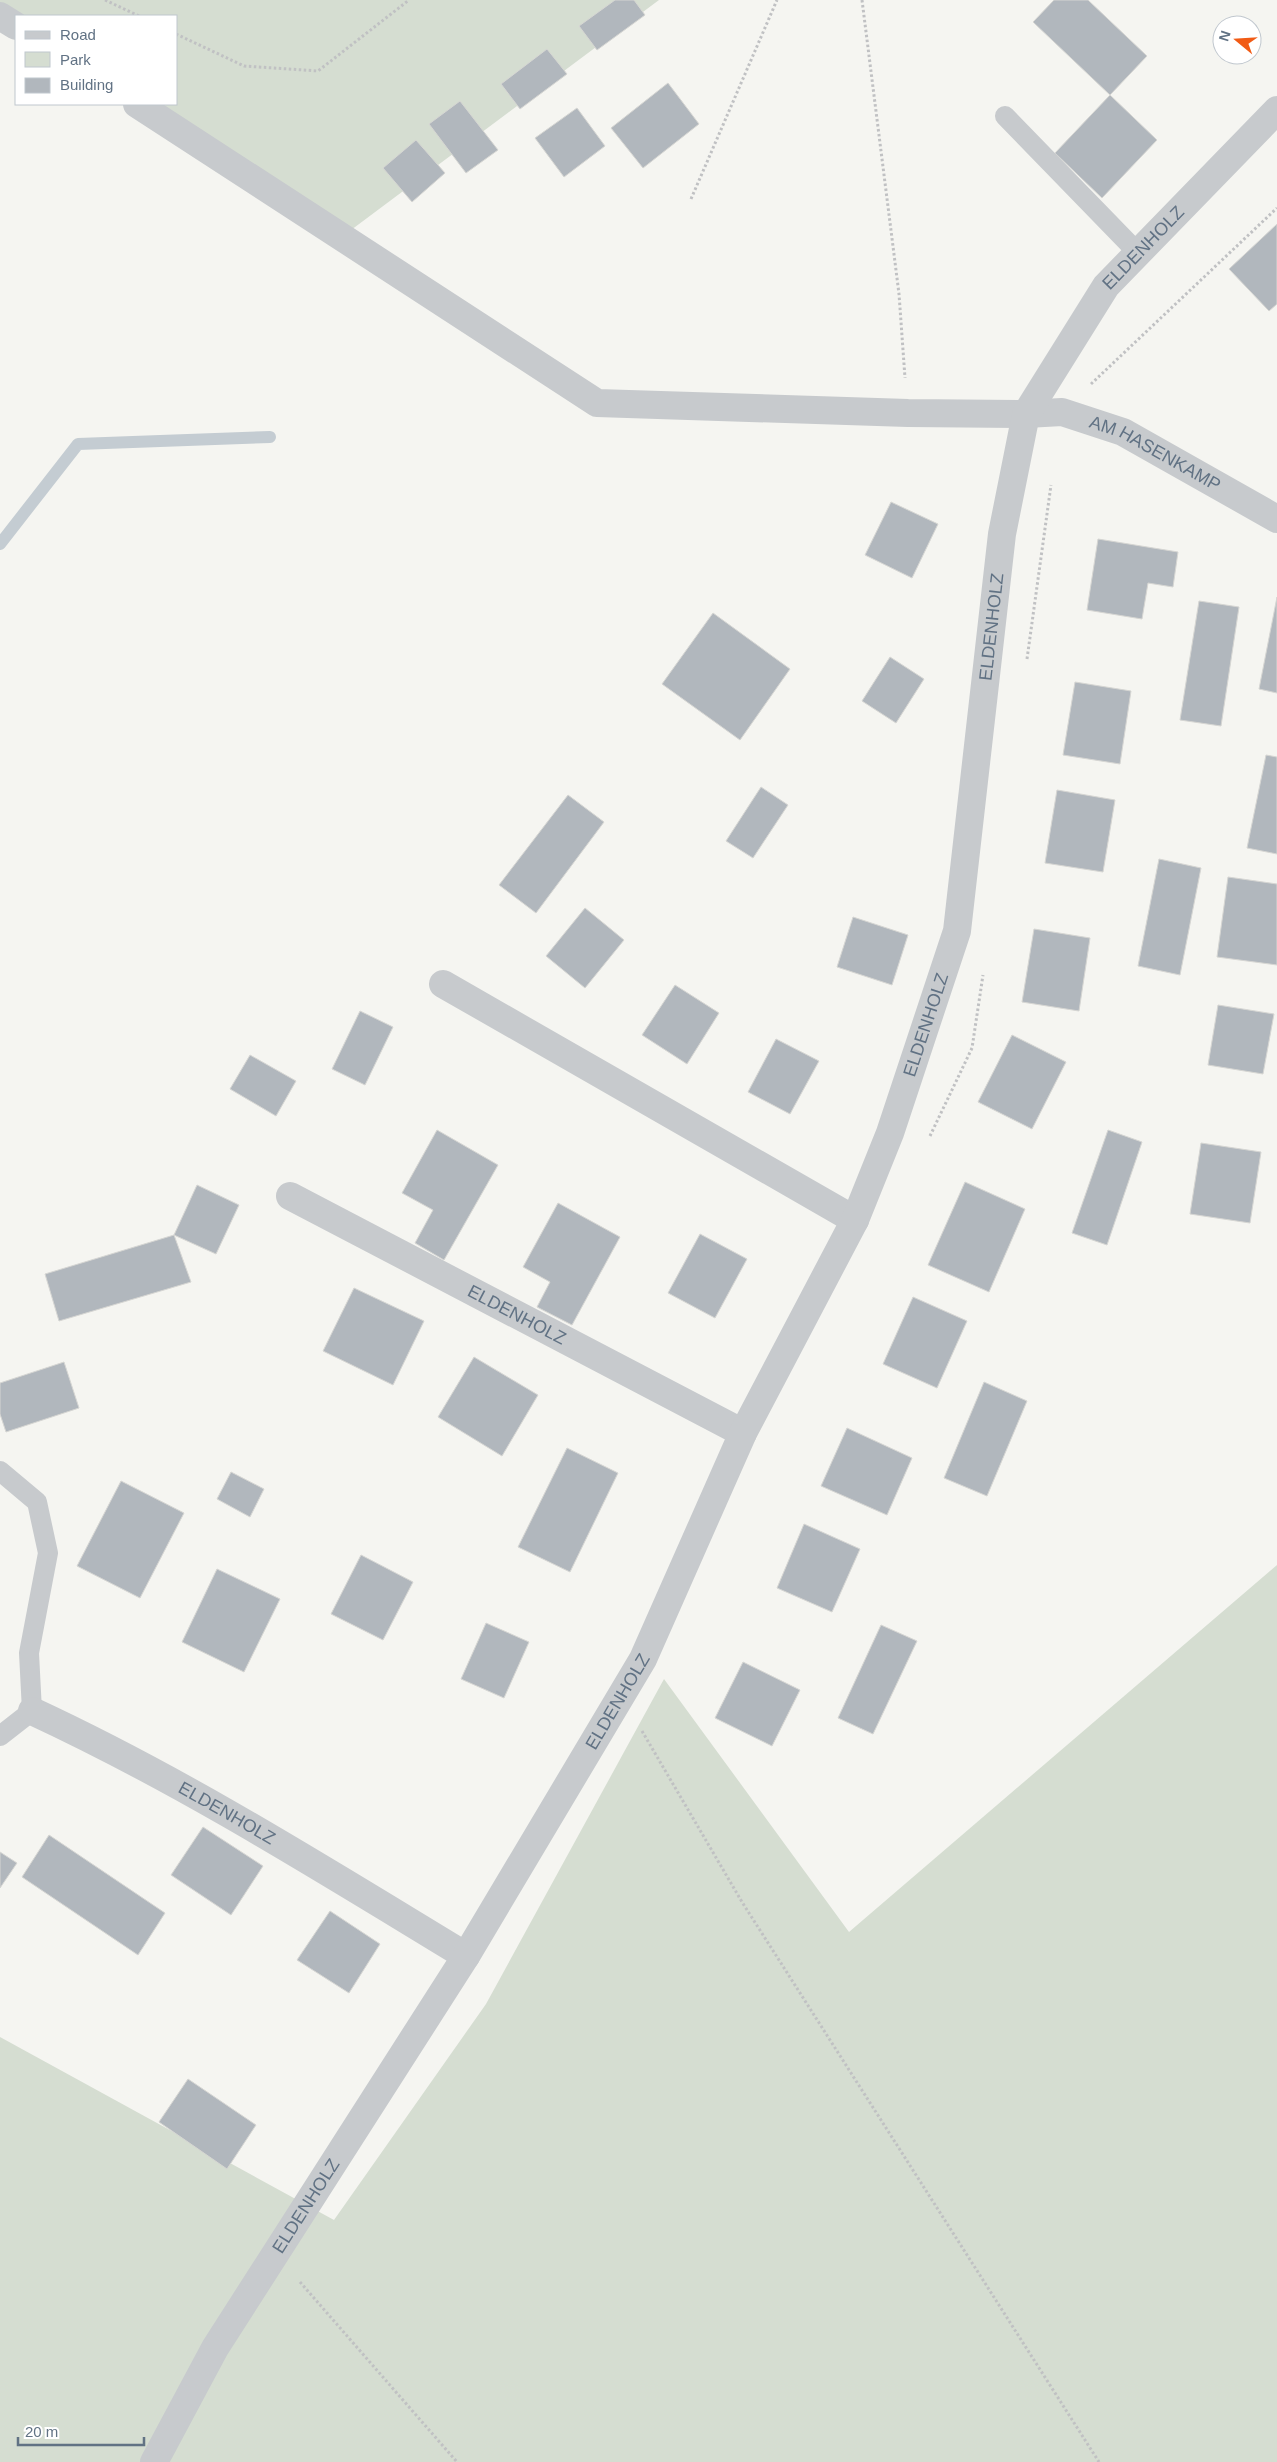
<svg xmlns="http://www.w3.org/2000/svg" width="1277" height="2462" viewBox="0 0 1277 2462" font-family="Arial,sans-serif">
<rect width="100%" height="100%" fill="#f5f5f1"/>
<g fill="#d5ddd1">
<path d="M0,0h659l-316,236 -206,-132h39v-88h-176z"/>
<path d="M1277,1565v897h-1277v-425l334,183 152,-216 178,-325 185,253z"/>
</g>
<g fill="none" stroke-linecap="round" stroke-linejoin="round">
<path stroke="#c4ccd2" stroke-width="12" d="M0,544l78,-100 192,-7"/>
</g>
<g fill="#b1b7bd" stroke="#d6d6d3">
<path d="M615,0h19l11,15 -48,35 -18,-24z"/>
<path d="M1054,0h34l59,56 -37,39 -77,-73z"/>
<path d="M547,49l20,25 -47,35 -19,-25z"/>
<path d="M668,83l31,41 -56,44 -32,-40z"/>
<path d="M1110,95l47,45 -55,58 -47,-45z"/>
<path d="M460,101l38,49 -32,23 -37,-49z"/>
<path d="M577,108l28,38 -41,31 -29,-39z"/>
<path d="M416,140l29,33 -33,29 -29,-34z"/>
<path d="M1277,224v80l-8,7 -40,-42z"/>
<path d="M891,502l47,22 -26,54 -47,-23z"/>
<path d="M1098,539l80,13 -5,35 -25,-4 -6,36 -55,-9z"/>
<path d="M1277,597v96l-18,-4z"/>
<path d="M1199,601l40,6 -18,119 -41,-6z"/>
<path d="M713,613l77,56 -50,71 -78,-56z"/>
<path d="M890,657l34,22 -28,44 -34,-22z"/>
<path d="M1075,682l56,9 -11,73 -57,-9z"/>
<path d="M1266,755l11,2v97l-30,-6z"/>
<path d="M761,787l27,18 -35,53 -27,-17z"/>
<path d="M1057,790l58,10 -12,72 -58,-9z"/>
<path d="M568,795l36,27 -68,91 -37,-28z"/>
<path d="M1159,859l42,9 -21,107 -42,-9z"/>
<path d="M1228,877l49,7v81l-60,-8z"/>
<path d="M585,908l39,32 -39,48 -39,-32z"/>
<path d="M853,917l55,18 -16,50 -55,-18z"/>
<path d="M1034,929l56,9 -11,73 -57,-9z"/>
<path d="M675,985l44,28 -32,51 -45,-29z"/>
<path d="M1218,1005l56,9 -11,60 -55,-9z"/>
<path d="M360,1011l33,16 -28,58 -33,-16z"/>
<path d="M1012,1035l54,27 -34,67 -54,-27z"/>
<path d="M776,1039l43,22 -29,53 -42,-22z"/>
<path d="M250,1055l46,26 -20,35 -46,-27z"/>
<path d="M437,1130l61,35 -54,95 -29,-17 18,-33 -31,-17z"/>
<path d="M1108,1130l34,12 -35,103 -35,-12z"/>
<path d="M1201,1143l60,9 -11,71 -60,-9z"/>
<path d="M965,1182l60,27 -36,83 -61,-27z"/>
<path d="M197,1185l42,20 -23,49 -42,-19z"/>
<path d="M558,1203l62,34 -48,88 -35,-18 13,-25 -27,-15z"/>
<path d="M700,1234l47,25 -32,59 -47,-25z"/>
<path d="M174,1235l17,47 -132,39 -14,-47z"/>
<path d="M354,1288l70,33 -31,64 -70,-34z"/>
<path d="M913,1297l54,24 -30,67 -54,-24z"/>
<path d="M474,1357l64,38 -36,61 -64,-39z"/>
<path d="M64,1362l15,46 -73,24 -6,-18v-31z"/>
<path d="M984,1382l43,19 -40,95 -43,-18z"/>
<path d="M847,1428l65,30 -25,57 -66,-29z"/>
<path d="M567,1448l51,25 -48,99 -52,-25z"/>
<path d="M231,1472l33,17 -14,28 -33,-18z"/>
<path d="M121,1481l63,32 -44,85 -63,-32z"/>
<path d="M804,1524l56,25 -28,63 -55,-24z"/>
<path d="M361,1555l52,27 -30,58 -52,-26z"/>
<path d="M217,1569l63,30 -36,73 -62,-30z"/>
<path d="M486,1623l43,19 -25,56 -43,-19z"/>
<path d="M881,1625l36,16 -44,93 -35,-16z"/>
<path d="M743,1662l57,28 -28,56 -57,-28z"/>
<path d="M203,1827l60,39 -32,49 -60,-40z"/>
<path d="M49,1835l116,78 -27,42 -116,-78z"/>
<path d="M0,1852l17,11 -17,25z"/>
<path d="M330,1911l50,33 -31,49 -52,-33z"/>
<path d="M188,2079l68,46 -29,44 -68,-47z"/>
</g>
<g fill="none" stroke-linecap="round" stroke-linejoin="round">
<g stroke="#c0c1c3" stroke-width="3" stroke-dasharray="2.5 2.5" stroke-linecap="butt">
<path d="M105,0l34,16"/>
<path d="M862,0l37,294 6,84"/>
<path d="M176,34l68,32 74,5 91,-71"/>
<path d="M691,199l86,-199"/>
<path d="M1091,384l186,-176"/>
<path d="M1027,659l24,-174"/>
<path d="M930,1136l42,-88 11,-73"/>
<path d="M642,1731l100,171 357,560"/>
<path d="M300,2282l157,180"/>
</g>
<g stroke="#c7cacd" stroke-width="20">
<path d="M1005,116l133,137"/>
<path d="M0,1471l37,31 11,51 -19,100 3,58 -32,25"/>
</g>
<g stroke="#c7cacd" stroke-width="28">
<path d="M0,16l16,10"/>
<path id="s1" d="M137,104l460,299 311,10 118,1 36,-2 61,20 154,87"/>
<path d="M443,984l412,236"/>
<path id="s2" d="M290,1196l453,237"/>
<path id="s3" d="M32,1711c151,70 292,159 434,245"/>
<path id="s4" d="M154,2462l61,-114 251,-392 177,-297 100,-226 112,-213 35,-87 67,-202 45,-397 24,-120 80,-128 171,-176"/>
</g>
</g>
<g text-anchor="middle" stroke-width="5" stroke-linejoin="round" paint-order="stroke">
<g font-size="18" fill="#617284" stroke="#fff">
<text dy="6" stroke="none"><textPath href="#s4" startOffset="2461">ELDENHOLZ</textPath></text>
<text dy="6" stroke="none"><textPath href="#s1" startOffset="1116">AM HASENKAMP</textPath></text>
<text dy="6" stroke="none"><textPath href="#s4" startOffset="2041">ELDENHOLZ</textPath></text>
<text dy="6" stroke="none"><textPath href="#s4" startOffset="1636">ELDENHOLZ</textPath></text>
<text dy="6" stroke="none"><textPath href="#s2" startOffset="256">ELDENHOLZ</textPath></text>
<text dy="6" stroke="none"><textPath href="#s4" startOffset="891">ELDENHOLZ</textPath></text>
<text dy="6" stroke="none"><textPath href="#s3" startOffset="220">ELDENHOLZ</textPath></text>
<text dy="6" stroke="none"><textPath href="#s4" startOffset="298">ELDENHOLZ</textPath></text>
</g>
</g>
<rect x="15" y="15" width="162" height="90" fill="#ffffff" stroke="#c0c7ce"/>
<rect x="25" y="31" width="25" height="8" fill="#c7cacd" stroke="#c0c7ce"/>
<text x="60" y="40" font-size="15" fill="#617284">Road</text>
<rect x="25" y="52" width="25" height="15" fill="#d5ddd1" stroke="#c0c7ce"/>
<text x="60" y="65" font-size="15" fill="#617284">Park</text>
<rect x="25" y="78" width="25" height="15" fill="#b1b7bd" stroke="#c0c7ce"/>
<text x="60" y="90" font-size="15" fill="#617284">Building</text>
<g transform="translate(1237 40) rotate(288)"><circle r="24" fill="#ffffff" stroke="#c0c7ce"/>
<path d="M0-4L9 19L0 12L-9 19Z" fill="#f15b15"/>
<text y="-8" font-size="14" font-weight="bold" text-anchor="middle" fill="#617284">N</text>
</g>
<path d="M18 2437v8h126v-8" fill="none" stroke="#617284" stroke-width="2.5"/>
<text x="25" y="2437" font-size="15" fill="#617284" stroke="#ffffff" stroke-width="4" paint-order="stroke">20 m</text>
</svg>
